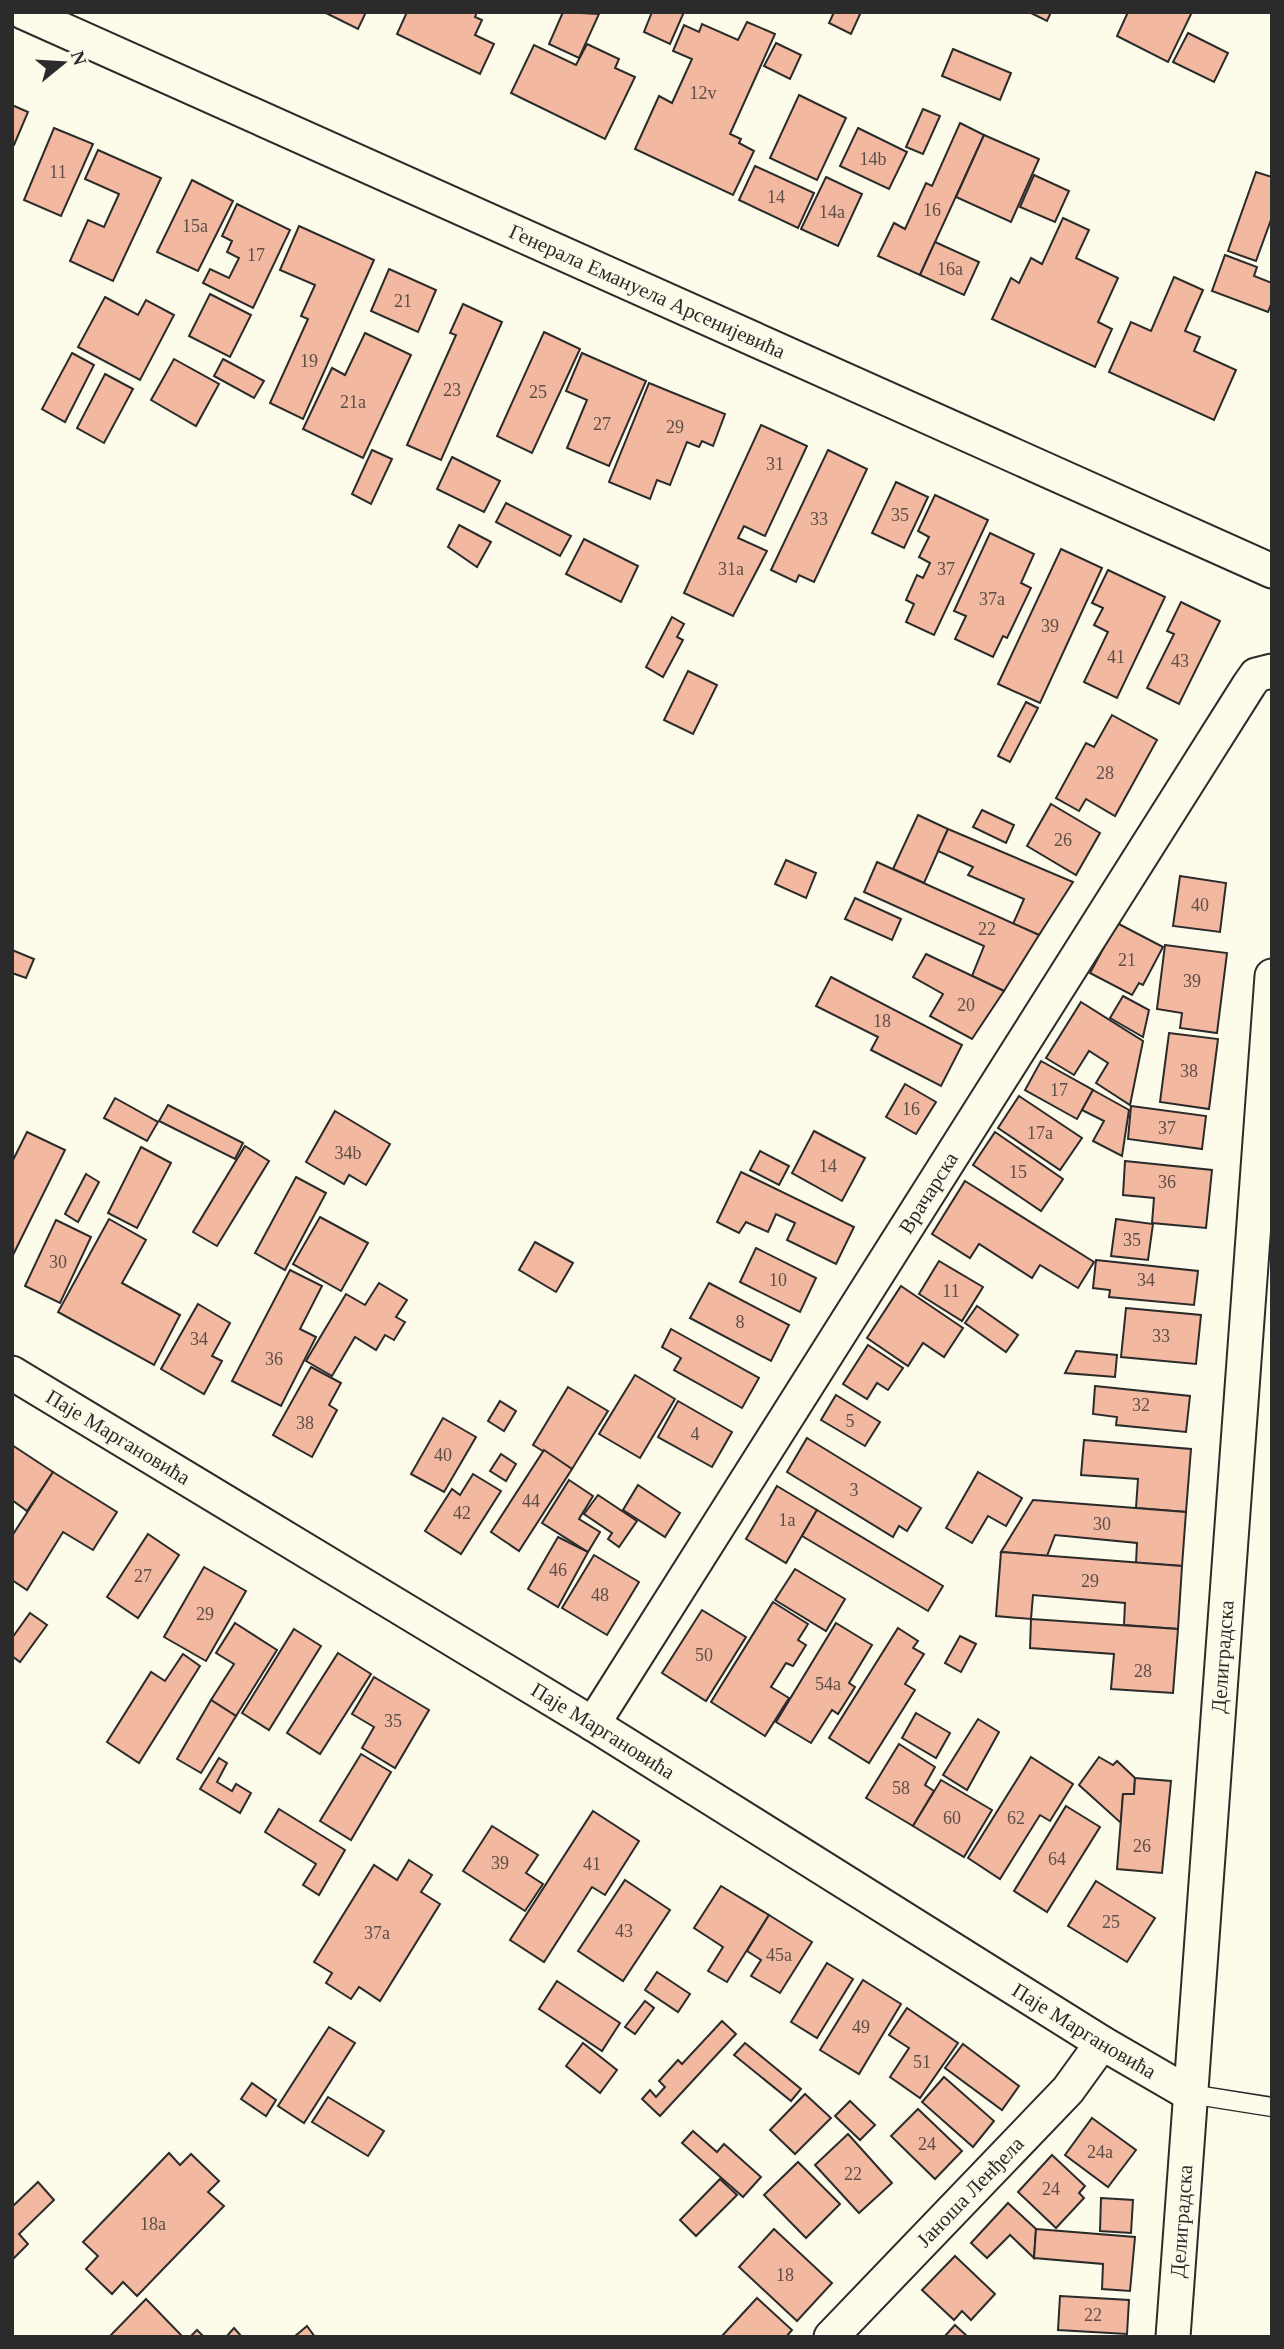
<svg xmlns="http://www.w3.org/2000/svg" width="1284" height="2349" viewBox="0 0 1284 2349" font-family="Georgia,serif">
<rect width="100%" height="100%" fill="#fdfbea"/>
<g fill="#f2b8a0" stroke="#2b2b2b" stroke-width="2">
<path d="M324,12h42l-8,17z"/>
<path d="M407,12h70l-2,5 7,3 -7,15 19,9 -14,30 -83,-40z"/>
<path d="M563,12l36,2 -20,44 -30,-14z"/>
<path d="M652,12h32l-14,32 -26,-12z"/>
<path d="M834,12h27l-10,22 -22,-11z"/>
<path d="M1029,12h22l-4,9z"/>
<path d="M1128,12h64l-24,50 -51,-26z"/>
<path d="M747,22l28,12 -45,100 11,5 -2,4 15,8 -21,44 -98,-46 24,-53 13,7 20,-44 -19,-8 11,-26 15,7 3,-8 36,16z"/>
<path d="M1188,33l40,20 -14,29 -41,-20z"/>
<path d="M776,43l25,12 -11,24 -26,-13z"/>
<path d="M587,44l32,15 -4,9 20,9 -30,62 -94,-46 23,-48 42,20z"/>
<path d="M953,49l58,24 -11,27 -58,-24z"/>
<path d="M799,95l47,23 -29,62 -47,-22z"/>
<path d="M12,105l16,7 -14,33h-2z"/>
<path d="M923,109l17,7 -17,38 -17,-7z"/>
<path d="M960,123l24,12 -64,140 -42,-19 16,-33 11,6 21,-46 6,3z"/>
<path d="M54,128l39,16 -32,72 -37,-16z"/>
<path d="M858,128l49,24 -18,37 -49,-23z"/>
<path d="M984,135l55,24 -28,63 -55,-25z"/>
<path d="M98,150l63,28 -48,103 -43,-20 18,-41 16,7 15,-33 -34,-15z"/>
<path d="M755,166l59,27 -16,35 -59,-28z"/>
<path d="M1256,172l16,5v40l-16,44 -28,-10z"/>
<path d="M1034,175l35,16 -14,31 -35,-15z"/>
<path d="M826,177l36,17 -24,52 -37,-17z"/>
<path d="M192,180l41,21 -35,70 -41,-19z"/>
<path d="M237,204l53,26 -37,78 -50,-25 7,-14 19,9 10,-20 -12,-6 5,-11 -10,-5z"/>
<path d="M1063,218l26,12 -13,28 42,20 -20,44 14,7 -17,38 -103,-48 19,-41 8,5 12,-25 11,6z"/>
<path d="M299,226l75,34 -71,159 -33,-16 38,-84 -7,-3 14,-31 -35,-15z"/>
<path d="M935,242l44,20 -15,33 -44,-20z"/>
<path d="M1225,255l32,12 -3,9 18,7v19l-4,10 -56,-21z"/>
<path d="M389,269l47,21 -18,42 -47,-21z"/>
<path d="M1174,277l29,13 -18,41 15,6 -6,14 42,19 -22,50 -105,-48 22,-50 20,9z"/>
<path d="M210,294l41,21 -21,42 -41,-21z"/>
<path d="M105,297l33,18 8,-15 28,15 -34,65 -62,-33z"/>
<path d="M463,304l39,18 -61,138 -34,-15 49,-110 -6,-2z"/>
<path d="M544,332l36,17 -48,104 -35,-17z"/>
<path d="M365,333l46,22 -48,103 -60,-29 29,-61 13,7z"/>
<path d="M72,353l22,12 -29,57 -23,-13z"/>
<path d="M582,353l64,28 -37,85 -42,-18 20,-48 -21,-9z"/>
<path d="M174,359l45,25 -23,42 -45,-26z"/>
<path d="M223,359l41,22 -10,17 -40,-22z"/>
<path d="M105,374l28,15 -29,54 -27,-15z"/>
<path d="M649,383l76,31 -12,32 -11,-5 -3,6 -12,-5 -17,43 -13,-5 -7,19 -41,-17z"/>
<path d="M761,425l46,21 -42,90 -21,-10 -6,12 29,13 -34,65 -49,-23z"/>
<path d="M372,450l20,9 -21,45 -19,-10z"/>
<path d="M828,450l39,19 -53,113 -15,-7 -3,7 -25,-12z"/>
<path d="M452,457l48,24 -16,31 -47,-23z"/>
<path d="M896,482l32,15 -24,51 -32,-15z"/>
<path d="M935,495l53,25 -54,115 -28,-13 8,-18 -8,-4 11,-25 6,3 7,-15 -11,-6 10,-20 -11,-6z"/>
<path d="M506,503l65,33 -11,20 -64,-34z"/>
<path d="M459,525l32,17 -14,25 -29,-20z"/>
<path d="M990,533l44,21 -13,29 10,5 -24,50 -4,-2 -10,21 -38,-18 11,-23 -12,-5z"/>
<path d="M584,539l54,27 -17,36 -55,-28z"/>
<path d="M1061,549l41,19 -62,135 -42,-19z"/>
<path d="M1108,570l57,27 -48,101 -33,-16 24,-50 -14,-7 9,-17 -11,-5z"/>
<path d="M1181,602l39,19 -41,83 -32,-16 27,-54 -7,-3z"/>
<path d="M672,617l12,7 -7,13 6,3 -20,37 -17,-10z"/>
<path d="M688,671l29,14 -24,49 -29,-14z"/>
<path d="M1026,702l12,6 -28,54 -12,-6z"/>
<path d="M1112,715l45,25 -42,76 -29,-17 -7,12 -23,-13 30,-55 8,4z"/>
<path d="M1051,804l49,29 -24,42 -49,-29z"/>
<path d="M982,810l32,15 -8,18 -33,-16z"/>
<path d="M918,815l30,14 -24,54 -31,-14z"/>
<path d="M948,829l125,53 -34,53 -26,-11 11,-25 -56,-24 5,-8 -35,-16z"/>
<path d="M786,860l30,13 -10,25 -31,-14z"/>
<path d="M877,862l162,73 -35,56 -32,-15 12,-30 -120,-54z"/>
<path d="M1180,876l46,7 -6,49 -47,-6z"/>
<path d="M855,898l46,21 -9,21 -47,-21z"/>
<path d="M1117,923l46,24 -20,38 -4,-2 -7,12 -42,-22z"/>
<path d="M1165,945l62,8 -10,80 -37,-5 2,-15 -25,-4z"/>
<path d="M12,950l22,9 -8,19 -14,-5z"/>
<path d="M926,954l78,37 -32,48 -42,-23 13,-22 -30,-17z"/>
<path d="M831,977l131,68 -21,41 -70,-36 7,-13 -62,-31z"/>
<path d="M1123,996l26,14 -6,27 -33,-19z"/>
<path d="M1081,1002l62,39 -13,64 -34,-22 12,-20 -19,-12 -15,24 -28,-17z"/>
<path d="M1169,1033l49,6 -9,70 -49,-7z"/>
<path d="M1041,1061l52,29 -16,29 -52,-29z"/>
<path d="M905,1084l31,18 -20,32 -30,-17z"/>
<path d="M1093,1090l36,20 -7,46 -29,-15 11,-20 -22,-11z"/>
<path d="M1019,1096l63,42 -22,32 -62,-42z"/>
<path d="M115,1098l43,24 -11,19 -43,-23z"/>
<path d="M168,1105l75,38 -8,16 -76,-38z"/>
<path d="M1131,1106l75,10 -4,33 -74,-10z"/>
<path d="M335,1111l55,33 -24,41 -17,-10 -5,9 -38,-22z"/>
<path d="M814,1131l51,27 -23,43 -50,-28z"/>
<path d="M27,1132l38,18 -53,107v-95z"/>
<path d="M995,1132l68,47 -22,32 -68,-46z"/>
<path d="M245,1146l24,15 -52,85 -24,-14z"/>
<path d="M141,1147l30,16 -34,65 -29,-15z"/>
<path d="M760,1151l29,15 -10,19 -29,-15z"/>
<path d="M1125,1161l87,9 -6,58 -54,-5 2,-25 -31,-3z"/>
<path d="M741,1172l113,55 -18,37 -49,-24 8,-17 -19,-9 -8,18 -22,-10 -7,11 -22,-11z"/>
<path d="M86,1174l13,8 -21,40 -13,-8z"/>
<path d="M296,1177l30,16 -41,77 -30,-17z"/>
<path d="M965,1181l129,81 -16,26 -38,-23 -8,13 -53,-34 -9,14 -38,-24z"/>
<path d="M320,1217l48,26 -27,48 -48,-27z"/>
<path d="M109,1219l37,21 -24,43 58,32 -26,50 -96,-53z"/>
<path d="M1116,1219l37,5 -5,36 -37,-4z"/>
<path d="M56,1220l35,17 -31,66 -35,-17z"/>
<path d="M535,1242l38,21 -17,29 -37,-22z"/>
<path d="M756,1248l60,30 -16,34 -60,-30z"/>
<path d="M1096,1260l102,11 -4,34 -85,-8 1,-7 -17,-2z"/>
<path d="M939,1261l44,26 -21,34 -43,-27z"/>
<path d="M290,1270l32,16 -22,43 16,8 -35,69 -49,-25z"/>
<path d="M379,1283l28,17 -11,17 9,5 -11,18 -9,-5 -9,15 -21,-13 -23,39 -26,-15 40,-67 19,11z"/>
<path d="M709,1283l80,42 -18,36 -81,-43z"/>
<path d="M901,1286l62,42 -19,29 -21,-14 -15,23 -41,-28z"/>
<path d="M198,1304l32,19 -18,33 10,5 -18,33 -43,-25z"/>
<path d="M977,1306l41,29 -12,17 -41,-29z"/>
<path d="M1126,1308l75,7 -5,49 -75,-7z"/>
<path d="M671,1329l88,49 -17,30 -68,-38 7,-12 -19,-11z"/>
<path d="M868,1345l35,23 -15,22 -11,-7 -10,16 -24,-15z"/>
<path d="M1076,1351l41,4 -2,22 -50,-4z"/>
<path d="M311,1367l30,16 -12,22 8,5 -25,47 -39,-22z"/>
<path d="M635,1375l40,24 -35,59 -41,-24z"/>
<path d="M1095,1386l95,10 -4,36 -70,-7 1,-8 -24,-3z"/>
<path d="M568,1387l40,24 -36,58 -39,-24z"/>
<path d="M836,1395l44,27 -15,24 -44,-26z"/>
<path d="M500,1401l16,10 -12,20 -16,-10z"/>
<path d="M678,1401l54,31 -20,35 -54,-30z"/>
<path d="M443,1418l33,19 -32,55 -33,-18z"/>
<path d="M807,1438l114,70 -14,23 -8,-5 -6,11 -106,-65z"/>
<path d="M1084,1440l107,9 -5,63 -50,-4 2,-29 -57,-4z"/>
<path d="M12,1445l41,27 -26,39 -15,-11z"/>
<path d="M544,1450l28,19 -53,82 -28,-19z"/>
<path d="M501,1454l15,10 -10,17 -16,-10z"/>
<path d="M53,1472l64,40 -24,38 -30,-18 -36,58 -15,-10v-44z"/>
<path d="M978,1472l44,26 -16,28 -18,-10 -16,27 -26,-15z"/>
<path d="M473,1474l28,17 -40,63 -36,-23 27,-42 8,6z"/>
<path d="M569,1480l24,16 -14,23 21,13 -12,20 -46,-29z"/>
<path d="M638,1485l42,28 -15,24 -42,-27z"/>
<path d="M777,1486l40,24 -31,53 -40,-24z"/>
<path d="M598,1495l39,26 -18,26 -11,-8 4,-6 -28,-19z"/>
<path d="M1033,1500l153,12 -4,54 -46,-3 1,-20 -82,-8 -8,21 -46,-4z"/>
<path d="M817,1510l126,76 -15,25 -126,-75z"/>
<path d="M148,1534l31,21 -41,63 -31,-21z"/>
<path d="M558,1537l30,15 -30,55 -30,-18z"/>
<path d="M1001,1552l181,14 -4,63 -54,-4 1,-22 -92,-8 -2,24 -35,-3z"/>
<path d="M594,1555l45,27 -32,53 -45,-27z"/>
<path d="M204,1567l42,24 -40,70 -42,-24z"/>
<path d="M795,1569l50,30 -19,32 -51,-31z"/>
<path d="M773,1602l35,22 -10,16 8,5 -13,21 -7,-3 -15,24 18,11 -24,38 -54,-34z"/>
<path d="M702,1610l44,27 -40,64 -44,-28z"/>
<path d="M30,1613l17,12 -27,37 -8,-6v-18z"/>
<path d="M1031,1619l147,10 -5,64 -62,-4 3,-35 -84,-6z"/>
<path d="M235,1623l42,27 -41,66 -25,-16 23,-36 -18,-11z"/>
<path d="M836,1623l36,22 -23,38 6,4 -17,27 -6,-4 -21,33 -35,-21z"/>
<path d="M898,1628l20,13 -5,7 11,6 -19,30 10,6 -46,73 -40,-25z"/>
<path d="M294,1629l27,17 -52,84 -27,-17z"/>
<path d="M960,1636l16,8 -15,28 -16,-9z"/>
<path d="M338,1653l33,21 -51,80 -33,-21z"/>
<path d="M183,1654l17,12 -61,97 -32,-21 44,-70 14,9z"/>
<path d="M374,1677l55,33 -34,58 -33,-20 12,-21 -22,-13z"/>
<path d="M211,1700l25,16 -35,57 -24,-14z"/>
<path d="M916,1713l34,20 -14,25 -34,-20z"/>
<path d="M978,1719l21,13 -32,58 -24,-15z"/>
<path d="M899,1744l36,23 -10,18 9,6 -21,35 -47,-28z"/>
<path d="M361,1754l30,18 -40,68 -31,-19z"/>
<path d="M1031,1757l42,27 -23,37 -10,-6 -40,64 -32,-21z"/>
<path d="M1099,1757l14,8 4,-4 18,17 -1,16h-11l-2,29 -42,-38z"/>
<path d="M219,1758l8,5 -10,19 15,9 4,-7 15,9 -11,20 -40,-24z"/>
<path d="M1135,1778l36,3 -9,92 -45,-4 6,-75h11z"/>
<path d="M941,1780l51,30 -28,47 -51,-31z"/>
<path d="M1066,1806l34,21 -53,85 -33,-21z"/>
<path d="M279,1809l66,41 -26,45 -16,-10 13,-21 -51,-32z"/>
<path d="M593,1811l46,30 -34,54 -13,-8 -48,75 -34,-22z"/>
<path d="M492,1826l46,29 -12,18 17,11 -18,27 -62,-40z"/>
<path d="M409,1860l23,15 -11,17 19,12 -60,97 -21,-14 -8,12 -25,-16 6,-10 -18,-11 60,-97 23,15z"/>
<path d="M625,1880l45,30 -47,71 -45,-30z"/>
<path d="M1096,1881l59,37 -28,44 -59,-36z"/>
<path d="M721,1886l48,29 -42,67 -19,-11 15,-24 -29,-19z"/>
<path d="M769,1915l43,27 -32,51 -29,-17 10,-16 -14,-9z"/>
<path d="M827,1963l26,16 -36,59 -26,-16z"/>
<path d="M657,1972l33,22 -12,18 -33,-22z"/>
<path d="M863,1980l38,24 -42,70 -39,-24z"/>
<path d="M557,1981l63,42 -18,28 -63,-42z"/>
<path d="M645,2001l9,7 -19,26 -10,-7z"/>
<path d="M907,2008l51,35 -38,55 -30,-21 19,-29 -20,-13z"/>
<path d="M722,2021l14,13 -76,82 -18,-17 8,-9 6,7 9,-10 -6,-6 19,-21 4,4z"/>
<path d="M329,2027l26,16 -51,80 -26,-17z"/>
<path d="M583,2043l34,27 -17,23 -34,-27z"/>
<path d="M745,2043l56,46 -10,12 -57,-46z"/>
<path d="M963,2044l56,42 -17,24 -57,-42z"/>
<path d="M944,2077l50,44 -21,26 -51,-45z"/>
<path d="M252,2083l24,17 -10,16 -25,-17z"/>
<path d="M805,2094l26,24 -36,36 -25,-24z"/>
<path d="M328,2097l56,34 -16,25 -56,-34z"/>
<path d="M850,2101l25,24 -15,15 -25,-24z"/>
<path d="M918,2109l44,42 -27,28 -44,-43z"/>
<path d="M1092,2118l44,32 -28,37 -43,-32z"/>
<path d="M693,2131l24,21 7,-8 37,33 -18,20 -61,-54z"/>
<path d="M848,2134l44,49 -33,30 -44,-48z"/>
<path d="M169,2153l11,12 11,-11 28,27 -11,11 16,14 -87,90 -14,-14 -11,12 -26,-25 12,-13 -15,-14z"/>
<path d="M1052,2155l33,31 -6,7 5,5 -28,30 -38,-36z"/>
<path d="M798,2162l42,42 -34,34 -42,-43z"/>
<path d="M720,2179l17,16 -41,41 -16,-16z"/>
<path d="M38,2182l16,18 -35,34 9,10 -16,16v-53z"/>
<path d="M1101,2198l32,2 -2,33 -31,-2z"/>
<path d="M1008,2203l28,26 -2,29 -24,-23 -23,23 -16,-15z"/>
<path d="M774,2229l58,54 -35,38 -58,-54z"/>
<path d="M1036,2229l99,8 -5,54 -28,-2 1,-25 -69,-6z"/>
<path d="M955,2256l40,38 -24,26 -9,-9 -8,9 -32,-30z"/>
<path d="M1060,2296l69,4 -2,34 -69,-4z"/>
<path d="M757,2298l35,32 -6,7h-65z"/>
<path d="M146,2299l37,38h-74z"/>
<path d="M955,2325l13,12h-24z"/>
<path d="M307,2326l8,11h-21z"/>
<path d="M234,2328l8,9h-16z"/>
<path d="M197,2330l7,7h-14z"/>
</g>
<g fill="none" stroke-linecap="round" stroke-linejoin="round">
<defs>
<path id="service" d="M1190,2094l82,13"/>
<g id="minor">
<path id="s1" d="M23,12l1249,559"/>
<path id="s2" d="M12,1373l581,351 509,319 88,51"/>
<path id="s3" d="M593,1724l656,-1039 7,-10 16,-4"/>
<path id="s4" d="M831,2337l237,-247 34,-47"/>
<path id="s5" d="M1173,2337l99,-1361"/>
</g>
</defs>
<use href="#service" stroke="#2b2b2b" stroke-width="21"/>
<use href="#minor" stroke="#2b2b2b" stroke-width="37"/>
<use href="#service" stroke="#fdfbea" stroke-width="18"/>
<use href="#minor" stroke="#fdfbea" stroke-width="33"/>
</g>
<g text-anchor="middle" stroke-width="5" stroke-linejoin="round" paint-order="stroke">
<g font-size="18" fill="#5d4e48">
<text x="703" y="99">12v</text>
<text x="873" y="165">14b</text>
<text x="58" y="178">11</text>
<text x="776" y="203">14</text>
<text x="932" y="216">16</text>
<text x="832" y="218">14a</text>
<text x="195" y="232">15a</text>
<text x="256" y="261">17</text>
<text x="950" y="275">16a</text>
<text x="403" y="307">21</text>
<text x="309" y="367">19</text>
<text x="452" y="396">23</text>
<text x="538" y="398">25</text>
<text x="353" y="408">21a</text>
<text x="602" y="430">27</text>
<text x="675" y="433">29</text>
<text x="775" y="470">31</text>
<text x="900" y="521">35</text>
<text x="819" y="525">33</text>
<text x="731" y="575">31a</text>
<text x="946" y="575">37</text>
<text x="992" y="605">37a</text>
<text x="1050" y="632">39</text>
<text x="1116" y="663">41</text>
<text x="1180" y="667">43</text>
<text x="1105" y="779">28</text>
<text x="1063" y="846">26</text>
<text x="1200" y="911">40</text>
<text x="987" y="935">22</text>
<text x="1127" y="966">21</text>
<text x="1192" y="987">39</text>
<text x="966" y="1011">20</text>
<text x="882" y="1027">18</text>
<text x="1189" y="1077">38</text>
<text x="1059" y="1096">17</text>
<text x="911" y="1115">16</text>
<text x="1167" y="1134">37</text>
<text x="1040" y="1139">17a</text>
<text x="348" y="1159">34b</text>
<text x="828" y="1172">14</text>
<text x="1018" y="1178">15</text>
<text x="1167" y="1188">36</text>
<text x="1132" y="1246">35</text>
<text x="58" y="1268">30</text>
<text x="778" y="1286">10</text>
<text x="1146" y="1286">34</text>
<text x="951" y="1297">11</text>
<text x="740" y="1328">8</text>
<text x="1161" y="1342">33</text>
<text x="199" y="1345">34</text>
<text x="274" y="1365">36</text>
<text x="1141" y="1411">32</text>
<text x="850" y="1427">5</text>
<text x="305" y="1429">38</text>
<text x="695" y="1440">4</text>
<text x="443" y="1461">40</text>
<text x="854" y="1496">3</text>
<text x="531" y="1507">44</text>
<text x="462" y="1519">42</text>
<text x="787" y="1526">1a</text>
<text x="1102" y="1530">30</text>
<text x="558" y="1576">46</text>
<text x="143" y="1582">27</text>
<text x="1090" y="1587">29</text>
<text x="600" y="1601">48</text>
<text x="205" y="1620">29</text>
<text x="704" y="1661">50</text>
<text x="1143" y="1677">28</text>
<text x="828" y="1690">54a</text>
<text x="393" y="1727">35</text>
<text x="901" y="1794">58</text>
<text x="952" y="1824">60</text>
<text x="1016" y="1824">62</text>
<text x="1142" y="1852">26</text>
<text x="1057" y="1865">64</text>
<text x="500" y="1869">39</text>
<text x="592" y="1870">41</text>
<text x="1111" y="1928">25</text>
<text x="624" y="1937">43</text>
<text x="377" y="1939">37a</text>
<text x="779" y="1961">45a</text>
<text x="861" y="2033">49</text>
<text x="922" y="2068">51</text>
<text x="927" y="2150">24</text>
<text x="1100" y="2158">24a</text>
<text x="853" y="2180">22</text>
<text x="1051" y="2195">24</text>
<text x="153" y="2230">18a</text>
<text x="785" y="2281">18</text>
<text x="1093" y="2321">22</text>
</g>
<g font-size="21" fill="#2b2b2b" stroke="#fdfbea">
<text dy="7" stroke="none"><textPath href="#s1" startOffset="684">Генерала Емануела Арсенијевића</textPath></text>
<text dy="7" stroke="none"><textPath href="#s3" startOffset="628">Врачарска</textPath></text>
<text dy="7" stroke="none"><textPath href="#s2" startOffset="124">Паје Маргановића</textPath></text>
<text dy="7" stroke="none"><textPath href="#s5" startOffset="682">Делиградска</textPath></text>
<text dy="7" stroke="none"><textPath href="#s2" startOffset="691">Паје Маргановића</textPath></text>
<text dy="7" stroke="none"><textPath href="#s2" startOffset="1258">Паје Маргановића</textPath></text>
<text dy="7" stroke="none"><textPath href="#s4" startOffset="201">Јаноша Ленђела</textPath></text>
<text dy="7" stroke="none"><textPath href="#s5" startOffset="116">Делиградска</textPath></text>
</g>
</g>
<rect width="1284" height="2349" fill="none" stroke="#2b2b2b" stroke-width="28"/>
<g transform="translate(63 63) rotate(72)" stroke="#fdfbea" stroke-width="5" paint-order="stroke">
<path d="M0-5L12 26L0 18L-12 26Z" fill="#2b2b2b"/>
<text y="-10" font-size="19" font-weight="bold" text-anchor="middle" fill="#2b2b2b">N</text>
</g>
</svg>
